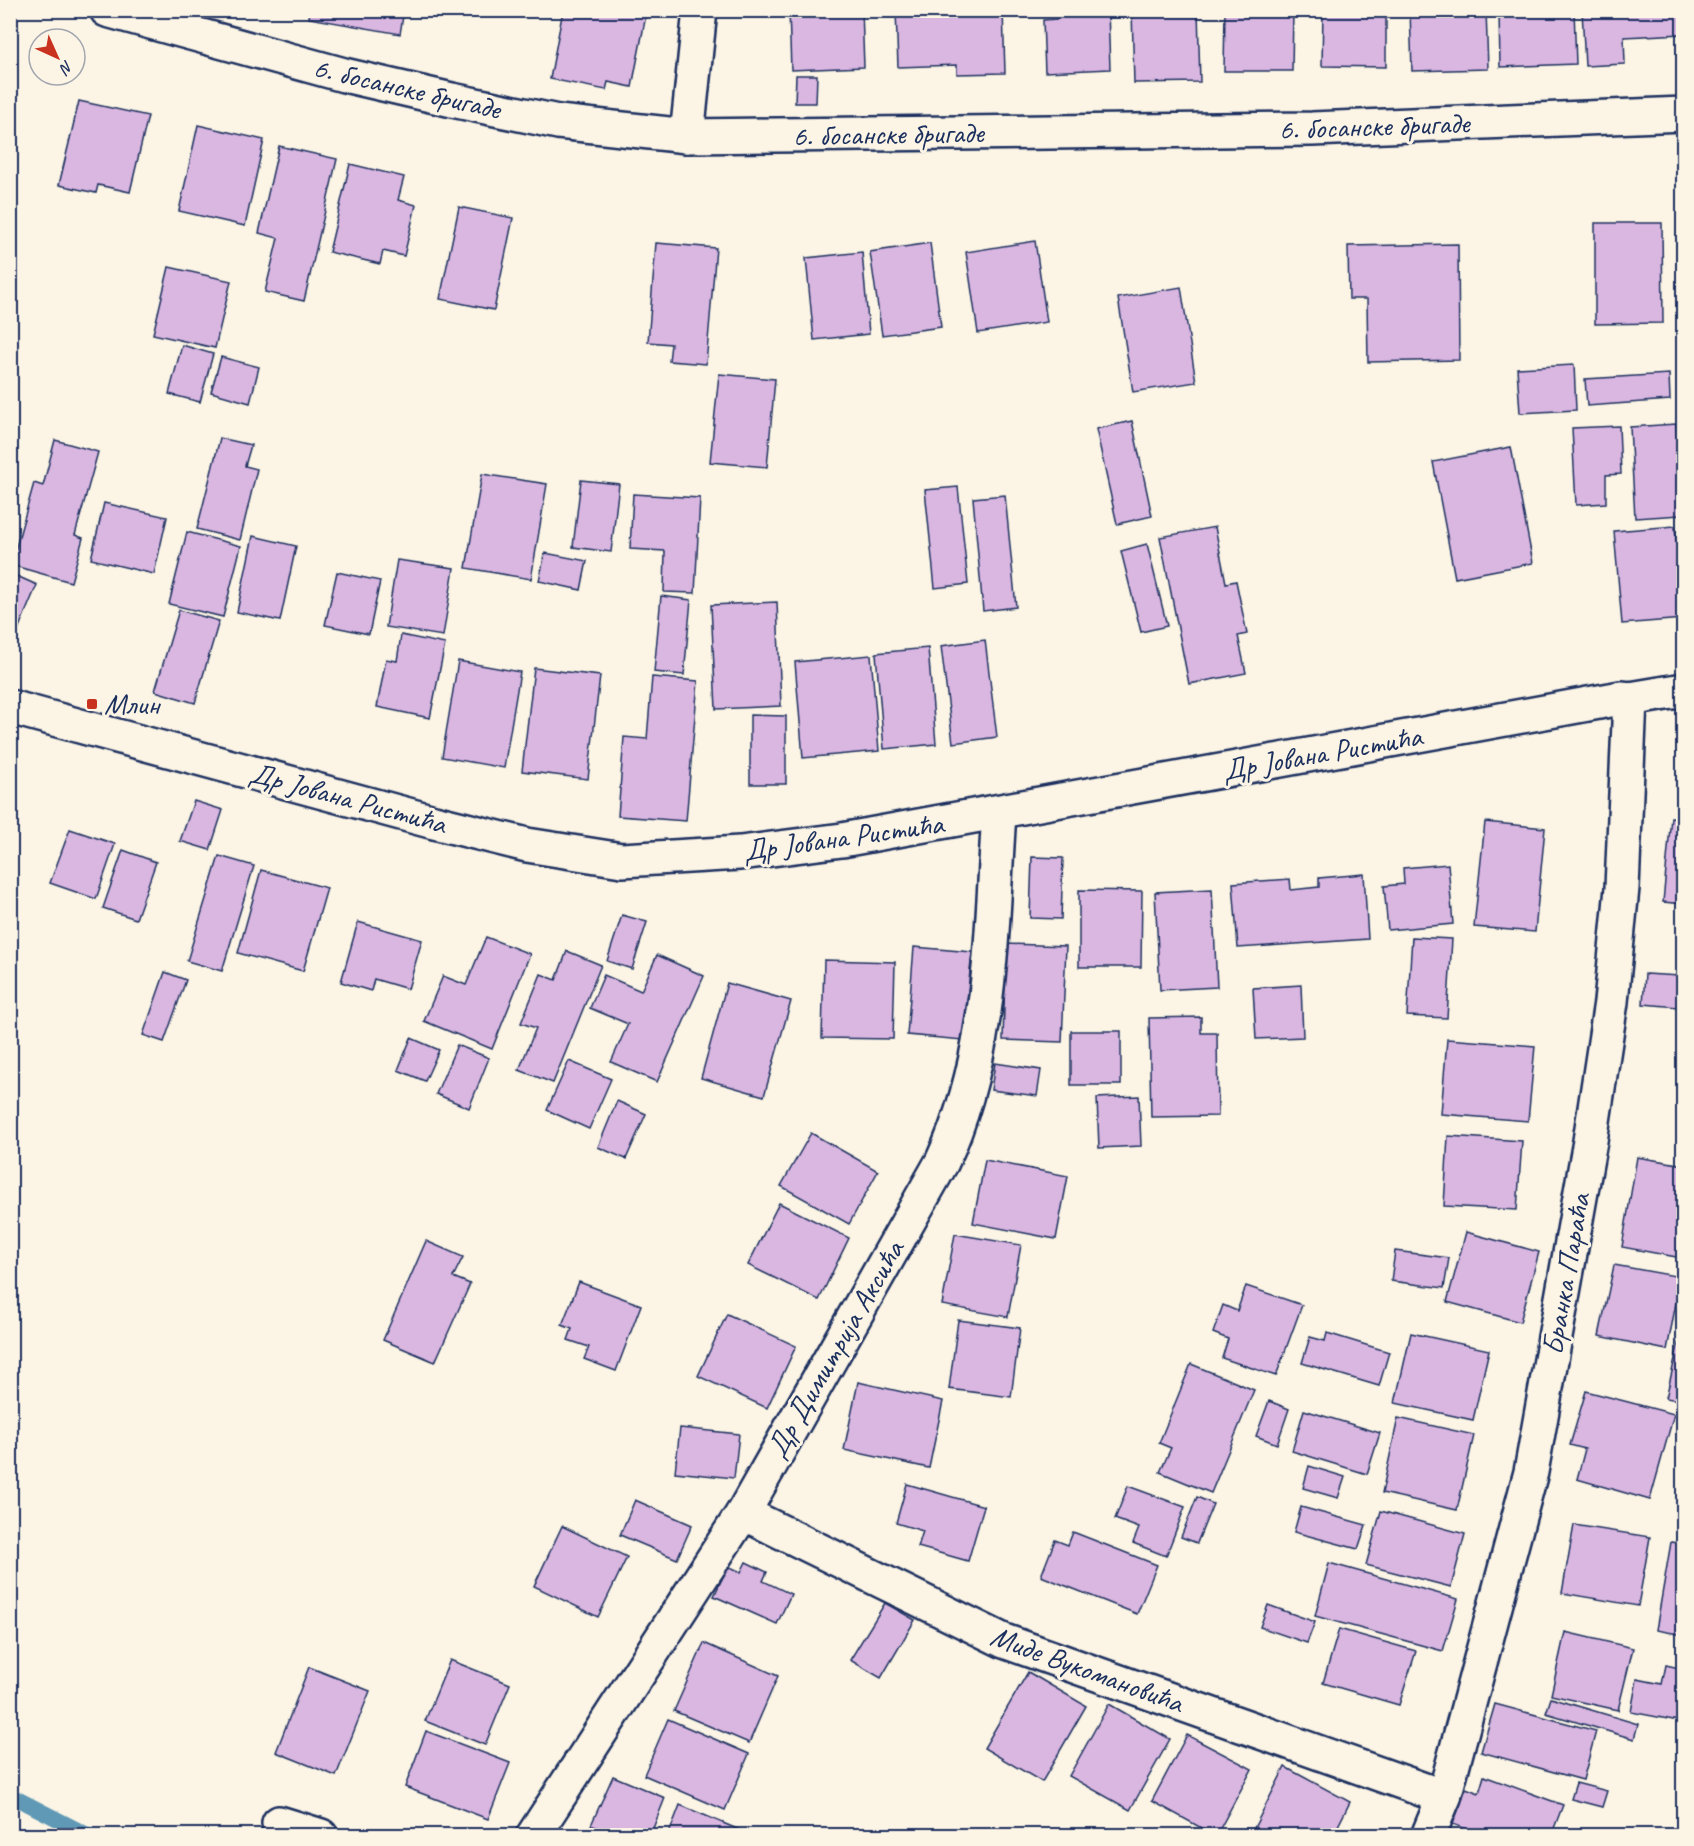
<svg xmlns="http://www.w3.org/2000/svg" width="1694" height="1846" viewBox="0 0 1694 1846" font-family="Caveat,sans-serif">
<rect width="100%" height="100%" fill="#fcf5e5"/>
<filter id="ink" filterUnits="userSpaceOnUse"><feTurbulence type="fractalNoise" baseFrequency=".0167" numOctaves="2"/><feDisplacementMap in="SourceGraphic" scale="12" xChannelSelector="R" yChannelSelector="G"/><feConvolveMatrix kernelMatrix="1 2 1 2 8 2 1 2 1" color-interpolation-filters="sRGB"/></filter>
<g filter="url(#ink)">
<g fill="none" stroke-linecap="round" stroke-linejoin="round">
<path stroke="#6199b5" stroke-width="15" d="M10,1795l80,41"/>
</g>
<g fill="#dab7e1" stroke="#1b2f5e" stroke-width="1.5">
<path d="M310,10h94l-4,24 -91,-16z"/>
<path d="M487,10h35v6z"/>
<path d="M563,10h84l-15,77 -24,-5 -2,8 -56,-11z"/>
<path d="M789,10h73l2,57 -73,3z"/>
<path d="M896,10h107l2,63 -48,1v-9l-59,2z"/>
<path d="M1056,10h52l2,59 -65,3 -2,-52 13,-1z"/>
<path d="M1132,10h66l2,72 -66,1z"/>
<path d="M1225,10h68l-1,61h-68z"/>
<path d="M1323,10h63v57l-64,-1z"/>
<path d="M1410,10h76l2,59 -76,2z"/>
<path d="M1499,10h75l2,54 -76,3z"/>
<path d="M1582,10h100l1,24 -59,3 1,27 -40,2z"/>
<path d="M796,75h21l-1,28h-21z"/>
<path d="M79,101l69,15 -18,76 -32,-7 -2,8 -37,-8z"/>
<path d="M198,125l66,15 -19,86 -66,-15z"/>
<path d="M279,146l58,13 -33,142 -39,-9 13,-54 -19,-5z"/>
<path d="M350,164l54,13 -6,23 18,5 -12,51 -21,-5 -3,13 -51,-12z"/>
<path d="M459,207l54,11 -19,92 -54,-11z"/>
<path d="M1595,223h67l1,100 -68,1z"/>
<path d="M1035,241l12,81 -69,11 -12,-81z"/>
<path d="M656,243l60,5 -10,116 -37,-3 2,-17 -23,-2z"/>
<path d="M930,243l11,84 -59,8 -12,-83z"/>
<path d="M1458,244l1,116 -91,2 -1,-63h-18l-1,-53z"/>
<path d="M862,252l7,82 -55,6 -8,-82z"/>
<path d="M169,267l62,14 -16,67 -62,-14z"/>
<path d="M1181,287l15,95 -63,10 -15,-94z"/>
<path d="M182,345l31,9 -13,48 -31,-8z"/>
<path d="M221,357l38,10 -9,36 -39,-11z"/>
<path d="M1574,365l2,45 -56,3 -3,-45z"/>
<path d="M719,374l56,5 -8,88 -57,-5z"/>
<path d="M1669,374l1,26 -83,6 -2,-27z"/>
<path d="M1132,421l20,95 -35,8 -21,-95z"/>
<path d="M1676,424l5,91 -46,3 -5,-91z"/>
<path d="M1619,426l2,48 -15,1v28l-30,2 -4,-77z"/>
<path d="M220,438l31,7 -6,21 12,3 -17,71 -43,-11z"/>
<path d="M55,440l43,12 -23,83 8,3 -12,44 -60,-17 23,-82 9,3z"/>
<path d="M1511,447l22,116 -78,15 -22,-116z"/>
<path d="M482,474l65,10 -16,95 -65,-11z"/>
<path d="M581,480l38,4 -8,68 -38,-5z"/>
<path d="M958,487l10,97 -33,4 -10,-98z"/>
<path d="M633,494l67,4 -5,95 -31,-1 1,-41 -35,-2z"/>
<path d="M1005,495l11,112 -33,4 -10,-113z"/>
<path d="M104,503l63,14 -13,57 -63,-15z"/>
<path d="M1675,526l8,93 -61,5 -8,-93z"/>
<path d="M1215,527l11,56 10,-2 11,53 -9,2 8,37 -57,11 -29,-147z"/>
<path d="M187,532l54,14 -18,71 -54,-13z"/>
<path d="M253,536l43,10 -16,75 -43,-9z"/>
<path d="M1147,544l20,82 -26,6 -20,-81z"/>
<path d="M545,553l42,8 -6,29 -42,-9z"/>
<path d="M397,560l57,8 -11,68 -57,-9z"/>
<path d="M337,572l43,9 -11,53 -44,-9z"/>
<path d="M10,573l27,12 -23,54 -4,-1z"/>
<path d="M661,596l30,4 -7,75 -30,-3z"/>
<path d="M777,602l4,104 -65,3 -5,-104z"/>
<path d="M179,610l40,11 -24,82 -40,-12z"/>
<path d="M401,635l44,9 -15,74 -53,-11 9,-48 11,2z"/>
<path d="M985,640l12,97 -44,6 -12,-97z"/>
<path d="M928,648l8,96 -52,5 -8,-96z"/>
<path d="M871,655l8,96 -76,7 -8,-96z"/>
<path d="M458,661l62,11 -16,96 -62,-11z"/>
<path d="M534,668l66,8 -12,103 -66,-8z"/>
<path d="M652,677l46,4 -12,140 -68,-5 6,-79 23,2z"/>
<path d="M750,715l36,1v68h-36z"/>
<path d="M194,801l29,9 -13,40 -30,-9z"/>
<path d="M1671,817l13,1v86l-21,-2z"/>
<path d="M1485,822l60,6 -10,104 -61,-5z"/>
<path d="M70,829l45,15 -19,55 -46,-16z"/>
<path d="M123,850l33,12 -20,57 -33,-11z"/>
<path d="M219,856l35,10 -32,105 -35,-10z"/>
<path d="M1032,857l31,1 -2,61 -31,-1z"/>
<path d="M1448,864l5,60 -65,6 -4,-44 20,-2 -1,-16z"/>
<path d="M261,870l66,18 -24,83 -65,-18z"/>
<path d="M1364,874l4,65 -130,9 -5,-65 57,-4 1,11 28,-3v-9z"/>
<path d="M1212,889l5,98 -57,3 -5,-98z"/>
<path d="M1079,890l63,1 -1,76h-62z"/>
<path d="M622,915l25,7 -15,47 -25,-8z"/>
<path d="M358,922l64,18 -14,49 -34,-10 -3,12 -30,-9z"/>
<path d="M486,937l44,17 -38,95 -68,-28 19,-45 23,9z"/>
<path d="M1412,937l40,2 -5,79 -40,-2z"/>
<path d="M1006,944l60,2 -4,96 -59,-2z"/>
<path d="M914,947l58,5 -9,88 -56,-5z"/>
<path d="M567,951l34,14 -48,118 -34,-13 17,-42 -15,-5 20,-49 15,6z"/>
<path d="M657,955l47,21 -47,106 -46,-20 17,-38 -38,-16 14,-33 37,16z"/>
<path d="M824,960l71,2 -2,77 -71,-1z"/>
<path d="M165,972l21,8 -22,62 -21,-7z"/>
<path d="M1645,974l35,2 -2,31 -35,-3z"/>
<path d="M727,983l64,18 -27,95 -63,-18z"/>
<path d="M1301,985l2,52 -47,2 -3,-51z"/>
<path d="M1201,1017v16h16l1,83 -67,1 -2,-99z"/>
<rect x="1071" y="1031" width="50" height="54"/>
<path d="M411,1038l28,12 -14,31 -27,-11z"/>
<path d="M1447,1039l88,7 -7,75 -87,-7z"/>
<path d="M457,1045l32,13 -20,50 -33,-14z"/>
<path d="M569,1061l42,18 -22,50 -42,-19z"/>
<path d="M995,1063l46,7 -4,26 -46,-6z"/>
<path d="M1139,1096l2,50 -42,2 -2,-50z"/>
<path d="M617,1101l29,13 -20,45 -28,-12z"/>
<path d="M811,1133l67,38 -29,53 -68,-38z"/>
<path d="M1448,1136l74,5 -5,69 -73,-4z"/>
<path d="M1637,1157l47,8 -2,93 -60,-11z"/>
<path d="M985,1160l83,16 -12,63 -83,-16z"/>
<path d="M779,1203l70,35 -30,62 -71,-35z"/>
<path d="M1466,1232l73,20 -19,70 -73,-20z"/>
<path d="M955,1234l66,11 -13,72 -66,-12z"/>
<path d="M426,1241l37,16 -10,20 17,7 -35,78 -52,-22z"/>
<path d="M1395,1251l54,7 -5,30 -53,-7z"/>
<path d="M1614,1265l67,12 -14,73 -68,-14z"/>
<path d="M579,1282l62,23 -25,66 -32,-12 5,-12 -21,-7 4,-11 -10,-4z"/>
<path d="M1246,1286l56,19 -26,71 -54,-18 6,-19 -15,-6 10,-28 14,6z"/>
<path d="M727,1314l69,32 -29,62 -69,-32z"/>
<path d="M1684,1319v82l-18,-3z"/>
<path d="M958,1320l62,8 -9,69 -62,-8z"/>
<path d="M1327,1333l62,19 -10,34 -77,-23 8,-26 15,4z"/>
<path d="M1411,1333l78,17 -16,70 -78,-17z"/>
<path d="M1191,1364l63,26 -43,103 -51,-21 11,-24 -12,-5z"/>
<path d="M858,1382l85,19 -14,67 -85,-18z"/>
<path d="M1586,1391l88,23 -24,86 -73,-21 8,-30 -15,-4z"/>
<path d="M1269,1401l20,8 -12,35 -21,-8z"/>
<path d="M1304,1410l76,23 -13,41 -75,-23z"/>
<path d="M1398,1418l76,17 -17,75 -75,-17z"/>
<path d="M680,1428l59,6 -5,44 -59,-6z"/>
<path d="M1309,1466l36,11 -7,21 -35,-10z"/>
<path d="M907,1484l77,22 -16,55 -50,-14 5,-16 -27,-8z"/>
<path d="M1128,1486l57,21 -19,49 -33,-13 6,-15 -24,-9z"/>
<path d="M1197,1497l16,7 -16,39 -16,-6z"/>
<path d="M635,1500l57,25 -15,34 -57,-24z"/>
<path d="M1301,1507l65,18 -8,24 -64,-17z"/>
<path d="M1381,1511l84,23 -14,53 -85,-22z"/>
<path d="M1574,1525l76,12 -12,69 -76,-13z"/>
<path d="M562,1526l65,31 -29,60 -64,-31z"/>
<path d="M1073,1532l84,33 -20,49 -96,-38 14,-36 13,5z"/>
<path d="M1671,1542l13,2v91l-28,-5z"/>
<path d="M746,1562l21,10 -4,9 28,13 -14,30 -63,-28 14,-30 13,6z"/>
<path d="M1329,1563l129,36 -15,52 -128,-35z"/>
<path d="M885,1603l30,17 -34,58 -31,-18z"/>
<path d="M1268,1605l47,17 -8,21 -47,-16z"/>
<path d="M1339,1629l77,22 -17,54 -76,-22z"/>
<path d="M1565,1632l68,16 -15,62 -67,-15z"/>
<path d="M704,1643l74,33 -29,67 -75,-32z"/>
<path d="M450,1660l60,24 -25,61 -60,-24z"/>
<path d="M1666,1665l18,4v53l-53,-10 6,-33 25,5z"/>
<path d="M309,1667l61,24 -34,85 -60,-24z"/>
<path d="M1028,1672l58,34 -44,76 -58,-34z"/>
<path d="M1551,1698l87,26 -4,15 -88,-26z"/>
<path d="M1109,1704l61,35 -40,71 -61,-34z"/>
<path d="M1495,1704l101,27 -13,49 -102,-28z"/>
<path d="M668,1719l81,35 -24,56 -81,-35z"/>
<path d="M426,1731l84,32 -22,56 -83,-32z"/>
<path d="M1187,1735l65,34 -36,67 -64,-35z"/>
<path d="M1285,1767l65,35 -17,34h-83z"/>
<path d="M613,1776l52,22 -15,38h-34l-25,-11z"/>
<path d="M1484,1776l79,29 -12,31h-66l-32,-12 13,-36 13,5z"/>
<path d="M1576,1783l31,8 -5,16 -31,-8z"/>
<path d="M680,1805l69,29 -1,2h-80z"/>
</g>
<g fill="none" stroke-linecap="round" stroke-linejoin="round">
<defs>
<g id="minor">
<path d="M107,10l237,65 108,25 106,22 129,14 625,-7 372,-15"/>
<path d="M687,136l13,-126"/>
<path d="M743,1513l261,128 440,156"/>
<path d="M279,1823l42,13"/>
<path d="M533,1836l210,-323 199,-351c51,-108 49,-232 57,-349"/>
<path d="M1428,1836l16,-39 87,-325 59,-331 21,-139 11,-114 8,-189"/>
</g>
<path id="tertiary" d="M10,707l424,115 93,23 95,15 118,-7 102,-13 779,-142 9,1 54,-9"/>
</defs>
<use href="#minor" stroke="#1b2f5e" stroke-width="38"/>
<use href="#tertiary" stroke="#1b2f5e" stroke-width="38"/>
<use href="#minor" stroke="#fcf5e5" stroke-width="33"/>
<use href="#tertiary" stroke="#fcf5e5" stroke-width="33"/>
</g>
</g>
<rect fill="#c8321e" stroke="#fcf5e5" stroke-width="2" x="86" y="698" width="12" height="12" rx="3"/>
<g text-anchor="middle" stroke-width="6" stroke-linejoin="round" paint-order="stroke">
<g font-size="30" fill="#1b2f5e" stroke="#fcf5e5">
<text transform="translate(407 88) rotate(13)" y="10">6. босанске бригаде</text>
<text transform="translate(1374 126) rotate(-2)" y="10">6. босанске бригаде</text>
<text transform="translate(888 134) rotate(-1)" y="10">6. босанске бригаде</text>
<text transform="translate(1322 753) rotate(-10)" y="10">Др Јована Ристића</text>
<text transform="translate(348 798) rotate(15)" y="10">Др Јована Ристића</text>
<text transform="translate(843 837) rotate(-8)" y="10">Др Јована Ристића</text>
<text transform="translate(1566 1274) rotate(-80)" y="10">Бранка Параћа</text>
<text transform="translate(835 1349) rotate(-60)" y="10">Др Димитрија Аксића</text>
<text transform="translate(1087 1669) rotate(20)" y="10">Миде Вукомановића</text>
</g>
<g font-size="30" fill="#1b2f5e" stroke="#fcf5e5" text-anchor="start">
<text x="104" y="714">Млин</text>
</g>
</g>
<rect width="1694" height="1846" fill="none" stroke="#fcf5e5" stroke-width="36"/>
<rect x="18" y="18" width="1658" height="1810" fill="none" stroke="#1b2f5e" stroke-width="2" filter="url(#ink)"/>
<g transform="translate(57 57) rotate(135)"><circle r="28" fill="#fcf5e5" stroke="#a2a6af" stroke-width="1.5"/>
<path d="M0-4.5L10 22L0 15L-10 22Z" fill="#c8321e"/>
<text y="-9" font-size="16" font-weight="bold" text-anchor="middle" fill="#1b2f5e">N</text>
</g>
</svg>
